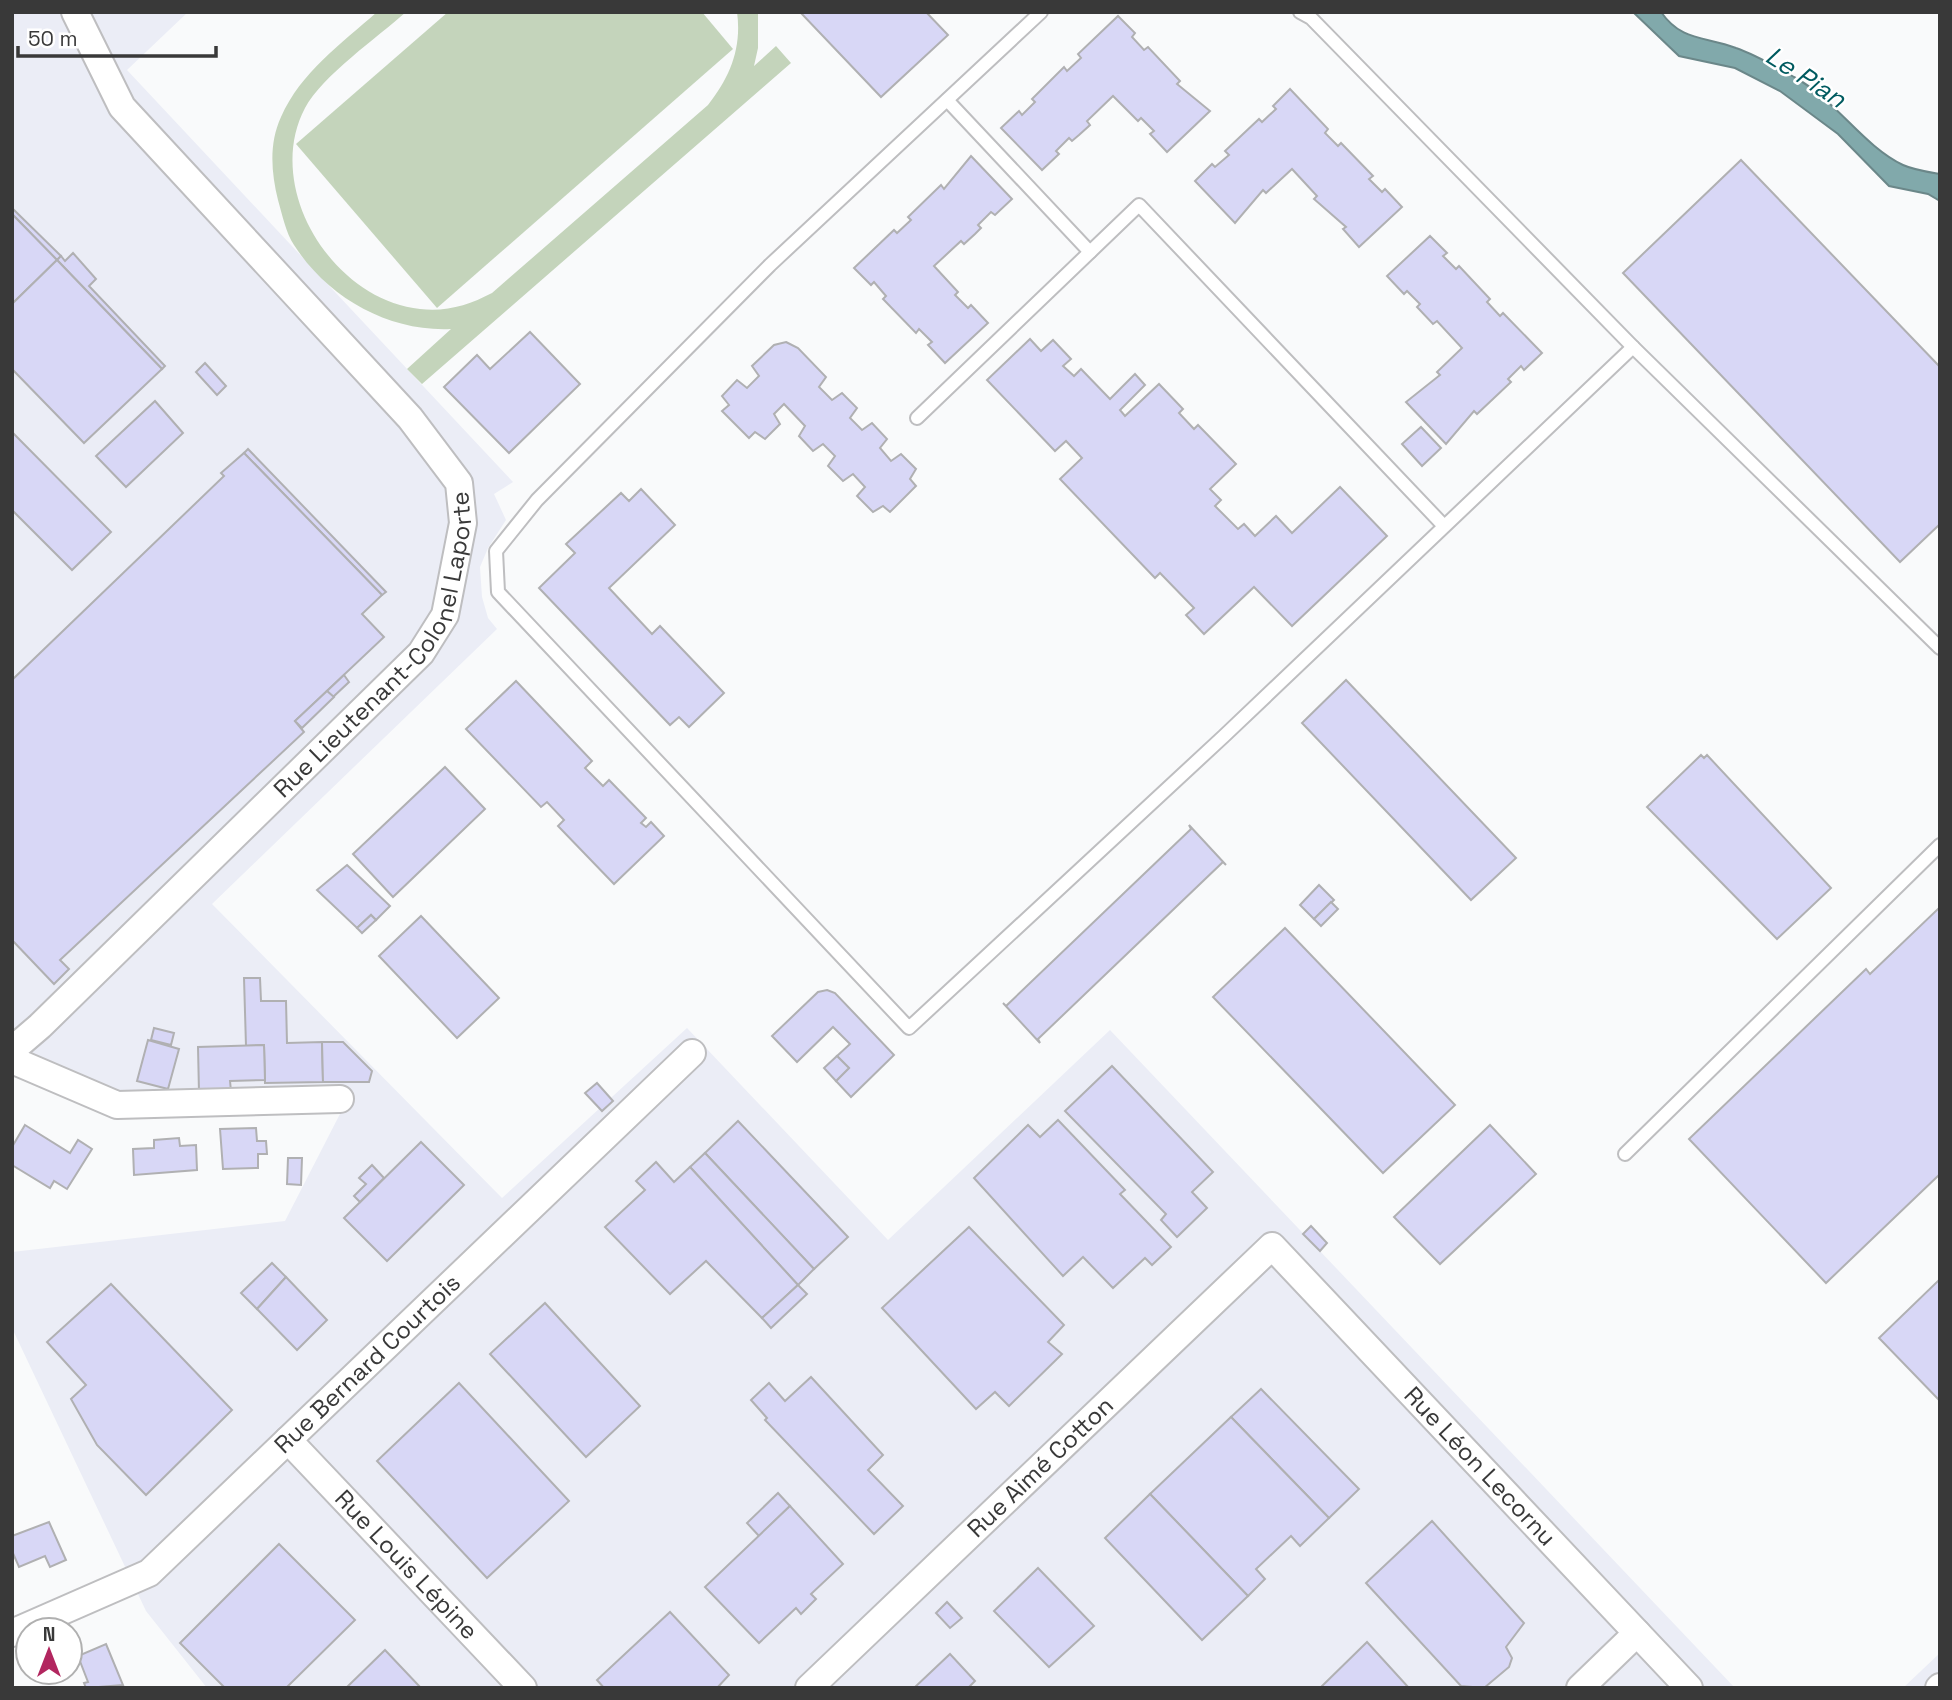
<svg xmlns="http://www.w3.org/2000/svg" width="1952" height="1700" viewBox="0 0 1952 1700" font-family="'Space Grotesk',sans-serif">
<rect width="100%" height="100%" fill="#f9fafb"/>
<g fill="#ebedf6">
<path d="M12,12h176l-61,58 386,412 -19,12 12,26 -18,28 -8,19 2,30 6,21 9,11 -285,275 290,294 185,-170 201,212 222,-210 625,658h-1528l-61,-77 -134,-283v-76l273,-31 57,-111 -218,7 -112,-51z"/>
<path d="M1940,1653v35h-37z"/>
</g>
<g fill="#c4d4bb">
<path d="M377,12h29c-28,25 -84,64 -101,96 -42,80 28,192 115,201 27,3 49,-4 72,-16l216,-188c22,-28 34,-57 29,-93h21v36l-4,18 22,-20 15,17 -369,321 -15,-15 44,-40c-62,3 -123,-31 -157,-84 -8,-12 -12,-31 -16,-45 -7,-28 -9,-57 3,-83 20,-45 60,-73 96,-105z"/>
<path d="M448,12h254l31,37 -296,259 -141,-164z"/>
</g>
<path fill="#81a9ab" stroke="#6b8789" stroke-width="2" d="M1633,12h28c21,30 44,24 75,36 20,7 39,18 58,29 41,22 69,69 109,88 11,5 25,7 37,9v27l-12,-7 -39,-8 -51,-52 -58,-43 -45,-23 -56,-12z"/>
<g fill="#d8d7f6" stroke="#b0b0b2" stroke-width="2">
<path d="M800,12h126l22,23 -67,62z"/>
<path d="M1118,16l17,17 -3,4 12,13 4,-3 32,34 -3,3 33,27 -43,41 -17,-18 4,-3 -13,-13 -3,3 -25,-25 -26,25 3,4 -11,10 -7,6 -3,-3 -13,13 3,3 -17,16 -41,-42 18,-17 3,4 13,-13 -3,-3 32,-32 3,4 14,-13 -3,-4z"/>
<path d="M1290,89l38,40 -3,4 13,13 3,-3 32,33 -4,3 13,13 3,-3 17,18 -43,40 -16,-18 3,-2 -32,-28 3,-3 -25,-27 -26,24 -3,-3 -28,33 -40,-42 17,-17 3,3 14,-12 -4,-4 34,-32 3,3 14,-13 -3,-3z"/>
<path d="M971,156l41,43 -17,16 -4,-3 -13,13 3,3 -6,6 -11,10 -3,-3 -27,25 24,26 -3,3 13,13 3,-3 17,18 -43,40 -17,-18 4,-3 -13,-13 -3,4 -33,-34 3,-3 -12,-14 -3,3 -17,-17 40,-38 3,3 14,-13 -3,-3 33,-32 3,4z"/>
<path d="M1741,160l199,207v157l-40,38 -277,-289z"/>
<path d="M12,208l49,48 -4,4 -45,-46z"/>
<path d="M12,214l45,46 -45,44z"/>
<path d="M1430,236l17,17 -4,3 13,13 3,-3 31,33 -3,3 13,14 3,-3 39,40 -18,17 -3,-4 -13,13 3,3 -34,32 -3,-3 -28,33 -40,-42 34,-27 -3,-3 25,-24 -25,-27 -4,3 -16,-17 3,-3 -13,-13 -3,3 -17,-18z"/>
<path d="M73,253l23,26 -7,7 76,80 -3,3 -105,-109 4,-4 4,5z"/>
<path d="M57,260l105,109 -78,74 -72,-74v-65z"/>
<path d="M530,332l50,52 -71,69 -65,-66 33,-32 13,14z"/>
<path d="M1030,339l11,12 12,-11 18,19 -8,7 11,10 7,-7 29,30 25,-25 10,11 -25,25 5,6 34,-32 24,25 -4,4 15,16 4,-4 38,39 -26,25 11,11 -6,6 23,23 6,-5 11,12 21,-20 16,17 48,-46 47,49 -95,90 -38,-39 -50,47 -18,-19 8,-7 -34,-35 -5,5 -95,-99 22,-21 -16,-17 -11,10 -68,-71z"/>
<path d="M786,342l12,6 28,29 -7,10 13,13 10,-7 15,15 -7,10 12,12 10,-7 15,16 -7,9 11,13 10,-7 15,15 -6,10 6,7 -26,26 -7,-6 -10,6 -16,-16 8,-9 -12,-13 -10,7 -15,-15 7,-10 -12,-12 -10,7 -14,-15 6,-10 -21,-22 -10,10 6,10 -15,15 -10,-7 -6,6 -27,-27 7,-6 -7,-9 15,-16 10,8 12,-12 -7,-10 22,-21z"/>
<path d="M205,363l21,23 -9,9 -21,-23z"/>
<path d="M155,401l28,32 -57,54 -30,-31z"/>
<path d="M1421,427l20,21 -19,18 -20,-22z"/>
<path d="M12,432l99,100 -39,38 -60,-60z"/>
<path d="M248,449l138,143 -4,3 -138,-142z"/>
<path d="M244,453l138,142 -20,19 22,23 -89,84 9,11 -244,228 9,9 -15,15 -42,-44v-260l212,-204 -3,-3z"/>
<path d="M641,489l34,36 -66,63 43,46 8,-8 64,67 -35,34 -10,-10 -9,8 -131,-137 36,-35 -9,-9 55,-51 8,8z"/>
<path d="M344,675l5,7 -16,15 -6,-6z"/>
<path d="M1346,680l170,178 -45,42 -169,-177z"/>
<path d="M516,681l76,80 -7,7 18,18 6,-6 37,38 -5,5 5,4 5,-5 13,14 -50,48 -56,-58 6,-6 -17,-18 -6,5 -75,-78z"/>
<path d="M327,691l7,6 -32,31 -7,-7z"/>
<path d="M1701,755l3,3 3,-3 124,133 -54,51 -130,-132z"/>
<path d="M445,767l40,42 -92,88 -40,-43z"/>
<path d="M1189,825l37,40 -3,-3 -185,177 2,4 -37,-40 3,3 185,-177z"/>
<path d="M347,865l43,41 -14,14 -5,-5 -14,13 -40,-38z"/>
<path d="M1319,885l15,15 -20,19 -14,-14z"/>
<path d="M1331,902l7,7 -17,17 -7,-7z"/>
<path d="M1940,907v267l-114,109 -137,-144 177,-170 4,5z"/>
<path d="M371,915l5,5 -14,13 -5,-5z"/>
<path d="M421,916l78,82 -42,40 -78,-82z"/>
<path d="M1285,928l170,177 -72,68 -170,-176z"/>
<path d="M244,978h16l1,23h25l1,42 35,-1 1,40 -58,1 -1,-38 -18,1z"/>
<path d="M827,990l8,3 59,62 -43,42 -15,-16 13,-13 -12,-12 13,-12 -17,-17 -36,35 -25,-26 46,-44z"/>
<path d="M154,1028l20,5 -3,12 -20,-5z"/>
<path d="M148,1040l31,9 -11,40 -31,-8z"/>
<path d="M322,1042h21l29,29 -3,11h-46z"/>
<path d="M264,1045l1,35 -35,1 1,10 -32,1 -1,-45z"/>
<path d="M837,1056l12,12 -13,13 -12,-13z"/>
<path d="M1112,1066l101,106 -21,20 15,16 -30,29 -16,-17 5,-6 -101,-103z"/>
<path d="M597,1083l16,18 -11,10 -17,-18z"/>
<path d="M1058,1120l67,70 -5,4 51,53 -19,18 -7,-7 -32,30 -30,-31 -20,19 -89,-98 54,-53 12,12z"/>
<path d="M738,1121l110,116 -34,32 -109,-116z"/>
<path d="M25,1125l45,28 8,-13 14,9 -25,40 -13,-8 -4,7 -38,-23v-18z"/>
<path d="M1490,1125l46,49 -96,90 -46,-47z"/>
<path d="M256,1128l1,13h9l1,13h-9v14l-35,1 -3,-40z"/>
<path d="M179,1138l1,8 16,-1 1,25 -63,5 -1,-26 21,-1v-8z"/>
<path d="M421,1142l43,43 -77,76 -43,-43z"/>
<path d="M705,1153l109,116 -16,16 -108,-118z"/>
<path d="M288,1158h14l-1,27 -14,-1z"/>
<path d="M656,1162l18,20 16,-15 108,118 -36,33 -56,-57 -36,33 -65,-67 40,-37 -9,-9z"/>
<path d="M372,1165l12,13 -24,24 -6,-6 12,-12 -7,-6z"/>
<path d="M1311,1226l16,17 -7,8 -17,-17z"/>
<path d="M969,1227l95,98 -16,17 14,12 -53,52 -14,-14 -19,17 -94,-101z"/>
<path d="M272,1263l14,14 -29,32 -16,-16z"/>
<path d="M286,1277l41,43 -30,30 -40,-41z"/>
<path d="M1940,1279v122l-61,-63z"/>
<path d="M111,1284l121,126 -86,85 -49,-50 -26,-46 15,-14 -39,-43z"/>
<path d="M798,1285l9,9 -36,34 -9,-10z"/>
<path d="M545,1303l95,103 -54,51 -96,-103z"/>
<path d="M811,1377l72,78 -15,15 35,36 -29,28 -109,-114 2,-2 -16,-18 18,-17 16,18z"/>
<path d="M459,1383l110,118 -82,77 -110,-117z"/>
<path d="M1261,1389l98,100 -30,29 -98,-101z"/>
<path d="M1231,1417l98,101 -29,28 -9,-10 -35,33 9,10 -17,17 -98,-102z"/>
<path d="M778,1493l12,13 -31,30 -12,-13z"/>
<path d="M1150,1494l98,102 -46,44 -97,-102z"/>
<path d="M790,1506l53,58 -32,30 5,5 -15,15 -5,-6 -37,35 -54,-56z"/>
<path d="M1432,1521l92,102 -18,24 6,11 -3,9 -25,21 -23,-2 -95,-103z"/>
<path d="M49,1522l17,38 -16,7 -5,-11 -26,11 -7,-16v-15z"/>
<path d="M279,1544l76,76 -69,68h-61l-45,-45z"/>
<path d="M1038,1568l56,58 -45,41 -55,-56z"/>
<path d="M947,1602l15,16 -12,10 -14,-15z"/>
<path d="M670,1612l59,63 -12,13h-113l-7,-8z"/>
<path d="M1367,1642l42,46h-89z"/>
<path d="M106,1644l17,41 -37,3 -2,-5 4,-1 -10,-26z"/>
<path d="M385,1650l36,38h-75z"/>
<path d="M950,1654l25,27 -7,7h-54z"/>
</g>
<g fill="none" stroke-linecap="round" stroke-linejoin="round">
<defs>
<g id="service">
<path d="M1041,12l-271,253 -233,235 -41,51 2,41 411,436 315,-292 409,-389"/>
<path d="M1300,12l11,6 322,329 307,301"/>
<path d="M947,100l143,152"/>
<path d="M917,418l222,-213 305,321"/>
<path d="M1625,1154l315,-309"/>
</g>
<g id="minor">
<path id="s1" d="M12,1050l28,-24 381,-373 24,-38 18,-92 -4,-40 -49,-65 -288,-311 -47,-95"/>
<path d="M12,1060l105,45 223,-6"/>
<path id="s2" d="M288,1440l235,248"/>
<path id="s3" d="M12,1633l137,-60 543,-520"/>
<path id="s4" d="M809,1688l463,-442 417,442"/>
<path d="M1580,1688l57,-55"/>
<path d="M1939,1688l1,-1"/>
</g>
</defs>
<use href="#service" stroke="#bebec0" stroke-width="16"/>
<use href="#minor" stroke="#bebec0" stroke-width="30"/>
<use href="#service" stroke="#fff" stroke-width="12"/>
<use href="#minor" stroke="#fff" stroke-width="26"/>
</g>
<g text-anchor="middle" stroke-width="5" stroke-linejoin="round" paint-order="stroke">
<g font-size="24" fill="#393939" stroke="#fff">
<text dy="8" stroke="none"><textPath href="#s1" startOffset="555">Rue Lieutenant-Colonel Laporte</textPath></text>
<text dy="8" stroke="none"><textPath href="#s3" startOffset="452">Rue Bernard Courtois</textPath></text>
<text dy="8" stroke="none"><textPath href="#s4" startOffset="320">Rue Aimé Cotton</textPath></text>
<text dy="8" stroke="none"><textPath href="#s4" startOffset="943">Rue Léon Lecornu</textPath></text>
<text dy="8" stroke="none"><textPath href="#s2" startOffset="172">Rue Louis Lépine</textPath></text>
</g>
<g font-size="26" font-style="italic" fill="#015b60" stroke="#fff">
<text transform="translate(1806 77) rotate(33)" y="9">Le Pian</text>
</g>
</g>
<rect width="1952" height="1700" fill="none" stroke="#393939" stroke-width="28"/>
<g transform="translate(49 1651)"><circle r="33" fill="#ffffff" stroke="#b0b0b0" stroke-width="2"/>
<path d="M0-5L12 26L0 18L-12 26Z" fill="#b2265f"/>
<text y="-10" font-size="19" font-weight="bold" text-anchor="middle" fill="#393939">N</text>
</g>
<path d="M18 46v10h198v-10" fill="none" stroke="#393939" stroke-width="3.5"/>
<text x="28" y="46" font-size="21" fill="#393939" stroke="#ffffff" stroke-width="5" paint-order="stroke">50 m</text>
</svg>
